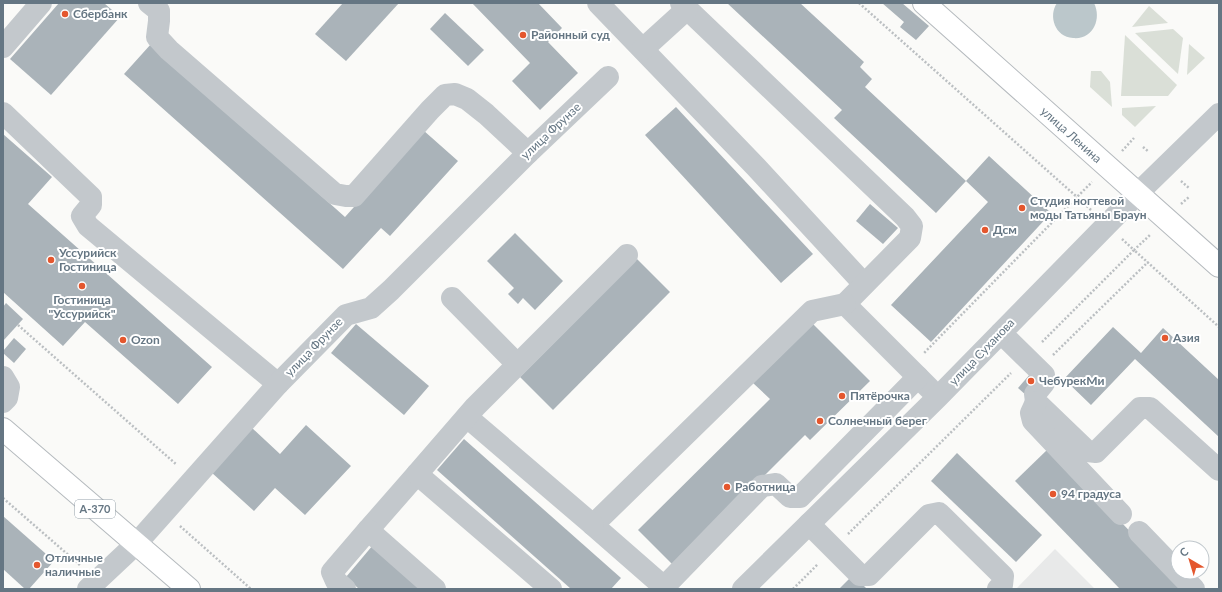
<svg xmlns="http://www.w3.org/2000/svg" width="1222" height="592" viewBox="0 0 1222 592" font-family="Lato,sans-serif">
<rect width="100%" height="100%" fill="#fafaf8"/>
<path fill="#e8e9e9" d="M1055,549l40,40h-79z"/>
<g fill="#dadfd7">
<path d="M1149,6l19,17 -36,4z"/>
<path d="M1173,29l10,9 -5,36 -43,-41z"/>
<path d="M1125,35l52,50 -9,11h-47z"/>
<path d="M1189,44l16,14 -18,17z"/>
<path d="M1091,71h10l9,11 2,25 -22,-20z"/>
<path d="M1156,106l-21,21 -13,-12v-7z"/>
</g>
<path fill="#bbc7cb" d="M1057,3h37c8,16 -1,37 -21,35 -18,-1 -25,-22 -16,-35z"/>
<g fill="#aab3b9">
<path d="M59,3h45l16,14 -69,78 -41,-36z"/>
<path d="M343,3h56l-53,58 -31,-27z"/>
<path d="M472,3h66l24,25 -14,14 30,31 -38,37 -28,-29 18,-18z"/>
<path d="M727,3h73l64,59 -4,5 12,12 -7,8 101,94 23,-25 62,57 -120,129 -40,-37 97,-103 -22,-21 -30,32 -102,-95 8,-8z"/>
<path d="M882,3h20l27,23 -13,14 -16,-13 4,-5z"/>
<path d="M445,13l39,37 -16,16 -38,-37z"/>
<path d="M151,44l194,173 78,-87 35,31 -68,75 -9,-8 -38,41 -219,-195z"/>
<path d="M676,107l137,147 -32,29 -136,-148z"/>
<path d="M3,134l49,43 -24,27 184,163 -34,37 -93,-82 -22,24 -60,-54z"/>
<path d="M870,204l28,24 -15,16 -27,-23z"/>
<path d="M515,233l48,48 -28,29 -12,-12 -5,6 -10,-10 6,-6 -27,-27z"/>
<path d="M637,259l33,33 -117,118 -33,-33z"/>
<path d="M6,303l17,16 -20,22v-34z"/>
<path d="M356,324l73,62 -25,29 -73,-62z"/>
<path d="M813,324l57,57 -60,59 -5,-5 -131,131 -36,-36 132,-131 -17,-16z"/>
<path d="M1113,327l28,26 22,-25 56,52v57l-84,-78 -44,46 -27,-26z"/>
<path d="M14,338l12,11 -12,14 -11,-10v-2z"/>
<path d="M1031,373l9,9 -13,14 -9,-8z"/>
<path d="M306,425l45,41 -46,49 -30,-27 -21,23 -43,-39 40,-45 29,27z"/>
<path d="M464,439l157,139 -10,11h-40l-134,-119z"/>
<path d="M1049,448l137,141h-66l-105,-108z"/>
<path d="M957,453l85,82 -26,27 -85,-81z"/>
<path d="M3,516l51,45 -25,28h-4l-22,-20z"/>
<path d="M373,545l51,44h-65l-13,-12z"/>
<path d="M853,575l14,14h-28z"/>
</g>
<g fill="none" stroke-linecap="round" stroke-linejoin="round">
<defs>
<g id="major">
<path d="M924,3l295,263"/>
<path d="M3,429l186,160"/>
</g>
</defs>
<use href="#major" stroke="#b5babe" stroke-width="24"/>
<g stroke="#bbbfc2" stroke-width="2.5" stroke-dasharray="2 2" stroke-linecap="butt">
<path d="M859,3l218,194 -153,156"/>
<path d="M1143,147l6,5"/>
<path d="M1122,151l12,-13"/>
<path d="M1181,181l8,7"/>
<path d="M1181,204l8,-7"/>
<path d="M1091,210l-14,-13 15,-15"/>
<path d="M1122,239l12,11 17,-16"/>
<path d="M18,325l159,140"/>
<path d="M1042,342l92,-92 85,77"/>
<path d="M1053,355l95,-93"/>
<path d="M3,498l78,68"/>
<path d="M180,526l71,63"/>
<path d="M848,534l163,-161"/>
<path d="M793,589l25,-25"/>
</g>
<g stroke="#c3c8cc" stroke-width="22">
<path d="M149,3l10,8v10l-2,16 12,13 166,144 11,2h8l76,-86 15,-15 10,-1 12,5 19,15 42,39"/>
<path d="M598,3l158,164 108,117"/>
<path d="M681,3l224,214 7,9 -2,12 -65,66 84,84"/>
<path d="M3,47l38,-44"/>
<path d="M643,49l44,-40"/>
<path d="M3,113l88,84v8l-9,11 6,10 190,158"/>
<path d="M452,298l65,66"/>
<path d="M845,304l-33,7 -219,214 71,62 98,-101 14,-2 14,13h10l118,-120"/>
<path d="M1001,333l43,42v8l-9,11 1,8 51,49 9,1 44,-44h10l69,62"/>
<path d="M3,377l6,10 -2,11 -4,4"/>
<path d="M1036,402l-5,11 2,8 88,93"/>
<path d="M467,417l126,108"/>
<path d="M809,524l51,51h9l60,-60 10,-2 64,63 -1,9 -4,4"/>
<path d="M368,530l49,-56"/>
<path d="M1139,532l55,57"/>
<path d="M88,589l48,-45 142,-160 68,-69 25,-7 20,-18 137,-137 80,-76"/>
<path d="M345,589l-9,-8 -4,-9 36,-42 67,59"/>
<path d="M551,589l-134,-115 58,-67 152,-152"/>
<path d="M743,589l195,-192 199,-203 82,-80"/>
</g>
<use href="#major" stroke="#fff" stroke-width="22"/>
</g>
<g fill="#e4572e" stroke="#fff" stroke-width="1.5">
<circle cx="65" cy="14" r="4"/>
<circle cx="523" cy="35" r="4"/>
<circle cx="1022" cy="208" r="4"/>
<circle cx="985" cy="230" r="4"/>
<circle cx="51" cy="260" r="4"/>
<circle cx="82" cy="286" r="4"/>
<circle cx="1165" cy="338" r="4"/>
<circle cx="123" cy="340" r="4"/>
<circle cx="1031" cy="381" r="4"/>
<circle cx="842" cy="396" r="4"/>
<circle cx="820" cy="421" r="4"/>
<circle cx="727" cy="487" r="4"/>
<circle cx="1053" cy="494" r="4"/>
<circle cx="37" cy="565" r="4"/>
</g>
<g text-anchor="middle" stroke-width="4" stroke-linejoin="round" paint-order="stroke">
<rect fill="#fff" stroke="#939fa8" stroke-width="1" x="75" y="500" width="40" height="18" rx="3"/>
<g font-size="11" font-weight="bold" fill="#657683">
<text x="95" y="513">А-370</text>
</g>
<g font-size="12" font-weight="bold" fill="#657683" stroke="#fff" text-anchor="start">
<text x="73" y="18">Сбербанк</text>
<text x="531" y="39">Районный суд</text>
<text x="1030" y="205">Студия ногтевой<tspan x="1030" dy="14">моды Татьяны Браун</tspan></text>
<text x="993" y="234">Дсм</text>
<text x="59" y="257">Уссурийск<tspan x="59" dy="14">Гостиница</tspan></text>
<text x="82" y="304" text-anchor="middle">Гостиница<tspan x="82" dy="14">"Уссурийск"</tspan></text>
<text x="1173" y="342">Азия</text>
<text x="131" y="344">Ozon</text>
<text x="1039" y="385">ЧебурекМи</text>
<text x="850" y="400">Пятёрочка</text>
<text x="828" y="425">Солнечный берег</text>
<text x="735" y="491">Работница</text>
<text x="1061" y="498">94 градуса</text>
<text x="45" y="562">Отличные<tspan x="45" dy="14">наличные</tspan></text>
</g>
<g font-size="12" fill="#657683" stroke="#fff">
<text transform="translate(551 131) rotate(-43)" y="4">улица Фрунзе</text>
<text transform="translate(1071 135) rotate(42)" y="4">улица Ленина</text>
<text transform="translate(314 347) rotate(-46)" y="4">улица Фрунзе</text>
<text transform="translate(982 352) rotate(-46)" y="4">улица Суханова</text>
</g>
</g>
<rect width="1222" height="592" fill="none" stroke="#657683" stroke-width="8"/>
<g transform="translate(1190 560) rotate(322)"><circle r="19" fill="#ffffff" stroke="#c1c8cd"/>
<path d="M0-3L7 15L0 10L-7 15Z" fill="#e4572e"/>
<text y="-6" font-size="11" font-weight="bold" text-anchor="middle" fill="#657683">С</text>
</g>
</svg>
